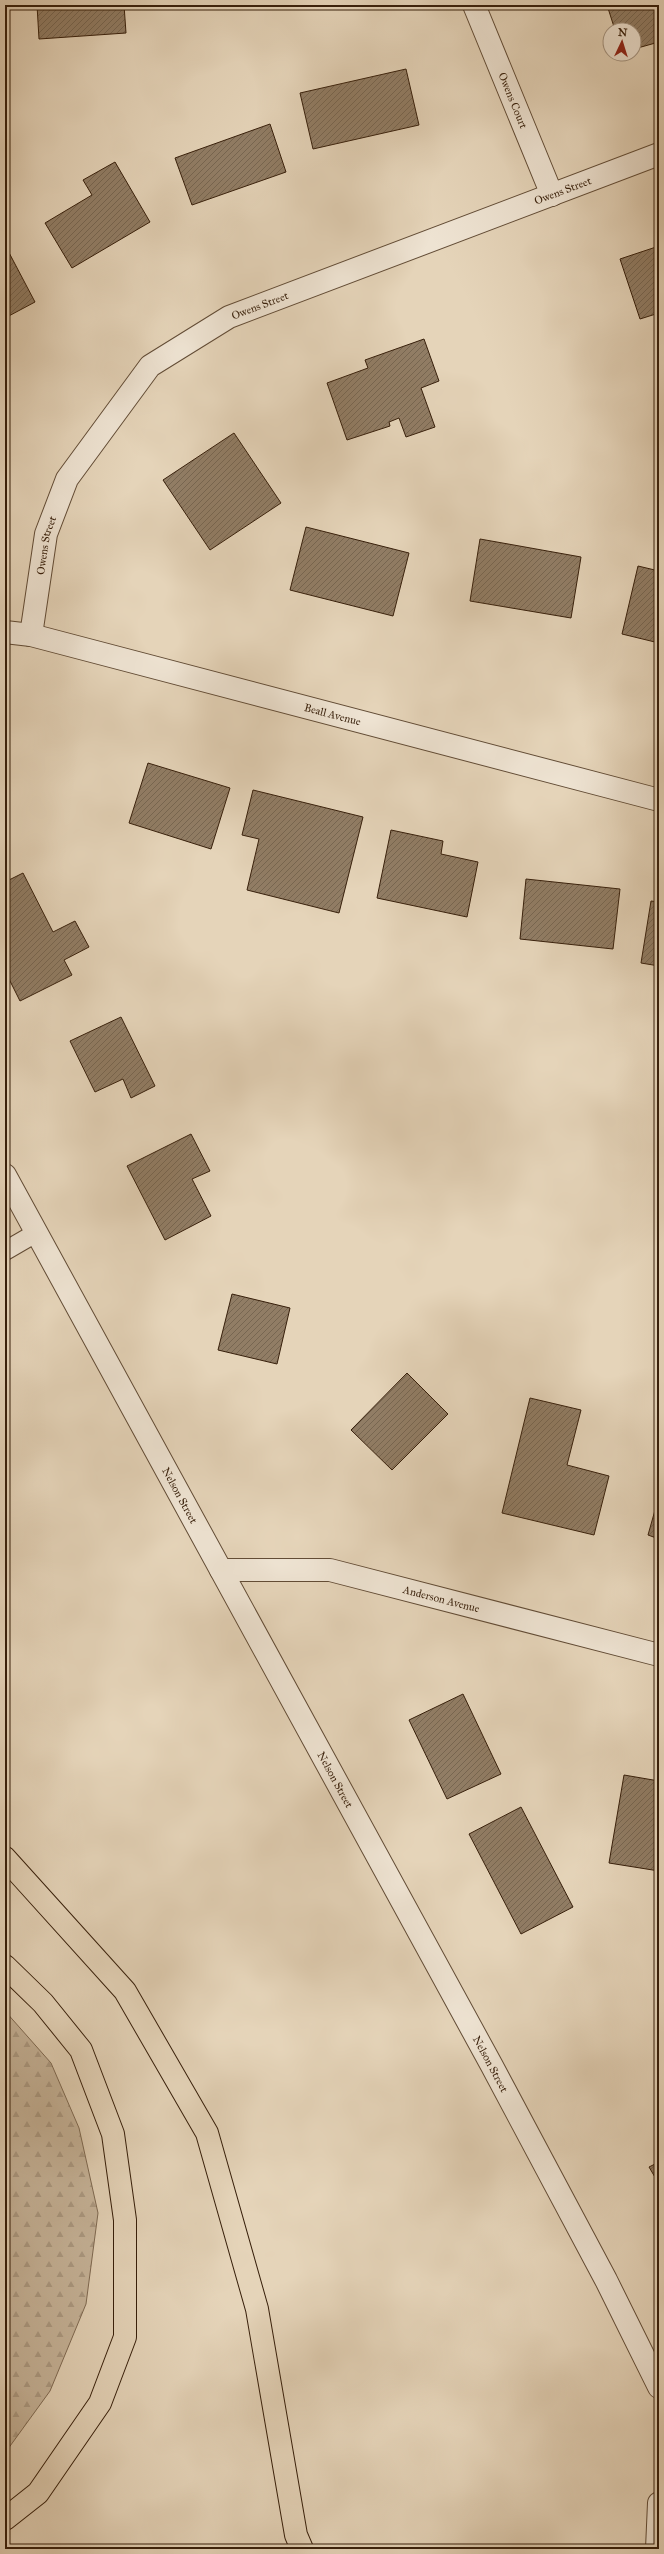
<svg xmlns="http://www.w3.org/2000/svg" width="664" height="2554" viewBox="0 0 664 2554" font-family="'IM FELL Great Primer',serif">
<defs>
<pattern id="forest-firs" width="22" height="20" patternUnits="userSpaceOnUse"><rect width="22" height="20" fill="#c7b59b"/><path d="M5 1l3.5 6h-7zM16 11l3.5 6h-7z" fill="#ac9b84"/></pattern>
<pattern id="building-hatch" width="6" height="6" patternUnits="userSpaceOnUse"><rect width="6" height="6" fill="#917d65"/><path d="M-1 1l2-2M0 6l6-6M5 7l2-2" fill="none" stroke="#776651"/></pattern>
</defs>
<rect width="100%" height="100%" fill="#e5d4b9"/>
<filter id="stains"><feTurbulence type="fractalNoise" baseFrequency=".005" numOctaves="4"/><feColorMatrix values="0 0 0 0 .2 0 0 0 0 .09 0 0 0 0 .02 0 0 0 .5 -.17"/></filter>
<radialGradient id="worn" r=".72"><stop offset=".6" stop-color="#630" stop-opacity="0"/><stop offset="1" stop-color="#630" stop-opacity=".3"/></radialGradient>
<path fill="url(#forest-firs)" stroke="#7f6a53" d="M5,2011l46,52 28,65 19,85 -12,91 -36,87 -45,62z"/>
<g fill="url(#building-hatch)" stroke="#371f0b">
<path d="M37,5h87l2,28 -87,6z"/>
<path d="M607,5h52v37l-25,7v-19h-19z"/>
<path d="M406,69l13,56 -106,24 -13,-56z"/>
<path d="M270,124l16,48 -94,33 -17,-47z"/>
<path d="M115,162l35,60 -78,46 -27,-45 47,-28 -9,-15z"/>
<path d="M5,245l30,57 -30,16z"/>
<path d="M659,246v67l-19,6 -20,-60z"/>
<path d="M424,339l15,42 -18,7 14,39 -29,10 -7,-19 -10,4 1,4 -43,14 -20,-57 41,-15 -3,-8z"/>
<path d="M234,433l47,70 -71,47 -47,-70z"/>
<path d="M306,527l103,26 -16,63 -103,-26z"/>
<path d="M480,539l101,18 -10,61 -101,-17z"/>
<path d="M638,566l21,5v72l-37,-9z"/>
<path d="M148,763l82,25 -19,61 -82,-26z"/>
<path d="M253,790l110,27 -24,96 -92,-23 12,-51 -17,-4z"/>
<path d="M391,830l52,11 -2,13 37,8 -11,55 -90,-19z"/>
<path d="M23,873l30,59 22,-11 14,26 -25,13 8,15 -52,26 -15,-30v-89z"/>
<path d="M526,879l94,10 -7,60 -93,-10z"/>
<path d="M651,901l8,1v64l-18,-3z"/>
<path d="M121,1017l34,69 -24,12 -8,-19 -28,13 -25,-51z"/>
<path d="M191,1134l19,37 -18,8 19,37 -46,24 -38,-74z"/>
<path d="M232,1294l58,14 -13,56 -59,-14z"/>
<path d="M407,1373l41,41 -56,56 -41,-40z"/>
<path d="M530,1398l51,12 -14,55 42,11 -15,59 -92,-22z"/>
<path d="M659,1496v43l-11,-4z"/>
<path d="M463,1694l38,80 -54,25 -38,-79z"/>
<path d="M624,1775l35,6v90l-50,-8z"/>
<path d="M521,1807l52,100 -52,27 -52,-100z"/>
<path d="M659,2162v22l-10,-17z"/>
</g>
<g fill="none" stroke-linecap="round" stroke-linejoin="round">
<defs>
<path id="service" d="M5,1251l31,-18"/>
<g id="minor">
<path id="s1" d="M474,5l78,190"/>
<path id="s2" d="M5,632l26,3 628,165"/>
<path id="s3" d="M31,635l15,-101 21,-55 83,-113 79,-49 430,-163"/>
<path id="s4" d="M221,1570h109l329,85"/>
</g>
<g id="tertiary">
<path id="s5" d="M5,1175l487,891 114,214 53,107"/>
<path d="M657,2549l2,-46"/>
</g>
<g id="motorway">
<path d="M5,1858l120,133 82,142 50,176 39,226 6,14"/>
<path d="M5,1966l38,37 38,47 32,84 12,86v117l-25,66 -62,90 -33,26"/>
</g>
</defs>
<use href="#service" stroke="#624c36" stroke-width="20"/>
<use href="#minor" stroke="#624c36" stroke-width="24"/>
<use href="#tertiary" stroke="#624c36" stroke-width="24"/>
<use href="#motorway" stroke="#371f0b" stroke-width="24"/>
<use href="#service" stroke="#eee3d2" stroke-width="18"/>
<use href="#minor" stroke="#eee3d2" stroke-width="22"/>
<use href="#tertiary" stroke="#eee3d2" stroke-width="22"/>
<use href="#motorway" stroke="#e5d4b9" stroke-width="22"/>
</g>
<g text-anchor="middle" stroke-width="3" stroke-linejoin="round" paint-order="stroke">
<g font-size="11" fill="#371f0b" stroke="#eee3d2">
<text dy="4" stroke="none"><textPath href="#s1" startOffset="103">Owens Court</textPath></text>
<text dy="4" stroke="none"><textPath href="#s3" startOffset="751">Owens Street</textPath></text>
<text dy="4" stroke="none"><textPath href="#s3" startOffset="427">Owens Street</textPath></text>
<text dy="4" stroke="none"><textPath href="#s3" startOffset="91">Owens Street</textPath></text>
<text dy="4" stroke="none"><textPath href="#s2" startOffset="338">Beall Avenue</textPath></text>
<text dy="4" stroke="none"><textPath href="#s5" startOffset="365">Nelson Street</textPath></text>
<text dy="4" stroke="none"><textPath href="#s4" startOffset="224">Anderson Avenue</textPath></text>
<text dy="4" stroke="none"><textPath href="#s5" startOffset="689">Nelson Street</textPath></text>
<text dy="4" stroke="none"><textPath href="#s5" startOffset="1013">Nelson Street</textPath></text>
</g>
</g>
<rect width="664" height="2554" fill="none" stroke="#e5d4b9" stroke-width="20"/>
<rect x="6" y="6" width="652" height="2542" fill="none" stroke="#371f0b" stroke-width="2"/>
<rect x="10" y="10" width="644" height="2534" fill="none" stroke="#371f0b"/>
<g transform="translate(622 42) rotate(4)"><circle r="19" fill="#eee3d2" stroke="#a59582"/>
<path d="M0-3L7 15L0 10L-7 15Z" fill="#8f2418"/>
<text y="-6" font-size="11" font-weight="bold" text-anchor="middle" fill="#371f0b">N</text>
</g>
<rect width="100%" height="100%" filter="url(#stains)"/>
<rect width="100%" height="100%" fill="url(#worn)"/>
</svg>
